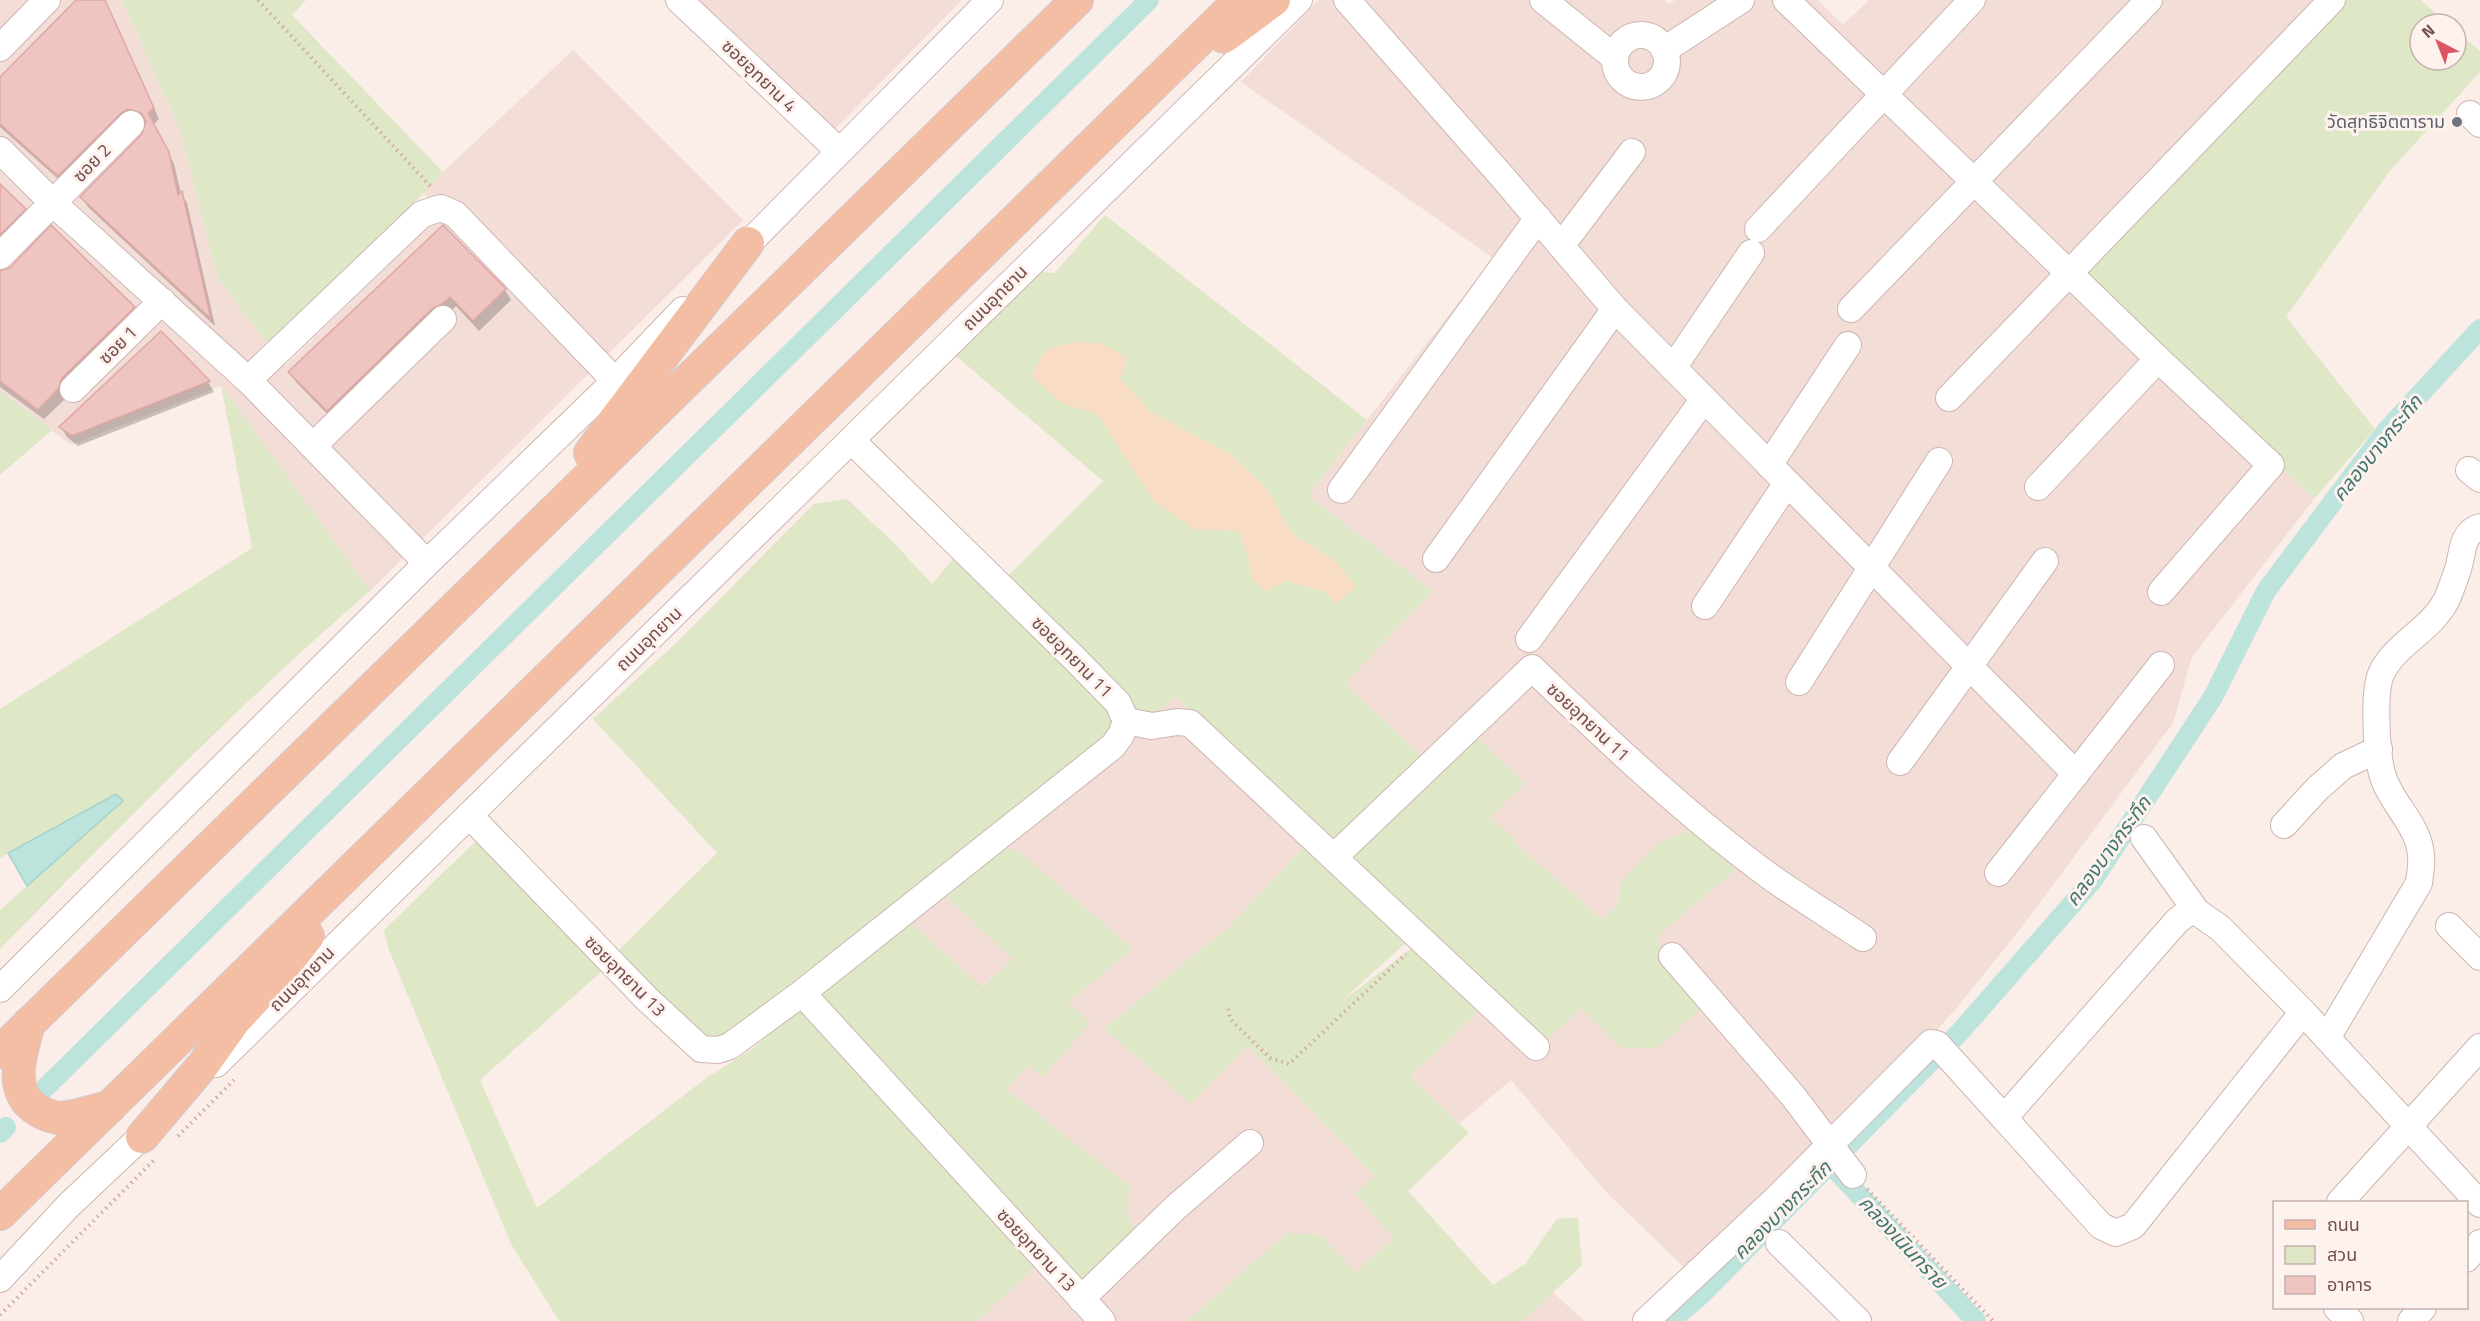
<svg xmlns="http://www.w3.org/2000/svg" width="2480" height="1321" viewBox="0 0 2480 1321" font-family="'Titillium Web','Noto Sans Thai',sans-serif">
<rect width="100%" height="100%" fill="#fbede8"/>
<g fill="#f2ddd7">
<path d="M0,0h122l58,130 38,149 67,87 157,-152 -18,-21 19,-21 130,-122 170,170 -373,371 -149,-205 -150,59 -71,-54z"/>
<path d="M663,0h299l-143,145z"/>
<path d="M1319,0h346l4,4 6,-4h143l25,25 26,-25h480l-267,277 232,222 -122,158 -19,66 -152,205 -66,82 -250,270 -16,-8 -83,-80 -95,-112 -52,44 -49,-48 71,-66 100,-2 40,39 44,-87 -9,-22 -35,-56 -4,24 -15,13 -87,-76 -1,-5 -78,-67 -91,-88 88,-92 -125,-95 185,-238 -252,-176z"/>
<path d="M1176,696l71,76 60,71 -76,82 -127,104 144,17 127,130 19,63 -39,33 -34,-37 -34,-1 -100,87h-210l59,-54 90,-54 3,-27 -124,-97 24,-23 14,10 46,-53 -76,-64 -32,28 -85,-78z"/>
<path d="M1552,1292l33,29h-62z"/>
</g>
<g fill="#dee8c7" fill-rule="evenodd">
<path d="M122,0h184l-14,15 151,157 -19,21 -157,150 -49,-64 -38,-149z"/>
<path d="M2349,0h72l27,24h-28v36h36v-29l24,20v21l-91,100 -103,145 89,112 -61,70 -232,-222z"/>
<path d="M1105,215l262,205 -59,76 125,95 -88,92 78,75 -90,86 -86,-72 -71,-76 -22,19 -13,-1 -132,-139 94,-94 -147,-125 85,-84 14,1zM1127,358l-8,20 31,34 79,41 37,35 26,46 43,27 -10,31 -38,-11 -35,-2 -3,-20 -10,-28 -45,-2 -74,-82 -23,-33z"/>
<path d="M221,385l149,206c-130,112 -250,236 -370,358v-39l123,-109 -7,-7 -116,64v-149l252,-161z"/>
<path d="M0,391l52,39 -52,45z"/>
<path d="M847,499l46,43 39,42 26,-31 158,163 -2,15 -180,143 -215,164h-20l-83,-85 101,-100 -124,-134 82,-75 139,-140z"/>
<path d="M1473,734l52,49 -35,34 24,21 1,5 87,76 15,-13 4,-24 37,-39 31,-13 47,39 -80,69 9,22 39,46 -47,42h-36l-40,-40 -37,35 -194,-180 7,-15z"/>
<path d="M477,840l125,131 -122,109 57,128 172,-132 42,-26 52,-44 233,261 -59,54h-418l-48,-77 -122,-294 -5,-20z"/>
<path d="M1307,843l102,97 -71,64 78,-59 65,65 -71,66 59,57 -61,58 85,94 32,-21 32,-45 21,-2 4,48 -59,56h-336l100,-88 34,2 34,37 39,-33 -39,-46 20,-17 -127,-130 -57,58 -87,-75 127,-104z"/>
<path d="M1000,848l19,3 114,98 -65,53 22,21 -47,54 -14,-11 -23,23 124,97 -4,27 9,15 -56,58 -247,-272 -9,-20 84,-75 75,68 31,-28 -71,-66z"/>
</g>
<path fill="#f8dcc5" d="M1072,342l29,1 27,15 -8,20 30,34 79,41 37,35 26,46 43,27 21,26 -19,17 -12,-12 -38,-11 -21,10 -14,-12 -3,-20 -10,-28 -45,-2 -39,-27 -58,-88 -36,-11 -29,-27 13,-26z"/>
<path fill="#bde3dd" stroke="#a4d4cd" stroke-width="1.5" d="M116,794l7,7 -96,85 -19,-33z"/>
<g fill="#0003">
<path d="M79,0h26l54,119 -6,6 21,39 7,30 6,9 28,123 -127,-119 -6,-10 61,-62 4,-12 -13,-4 -69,66 -65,-58v-48z"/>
<path d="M0,186l25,24 6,10 -31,31z"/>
<path d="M442,227l63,63 6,10 -32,31 -23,-25 -122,115 -38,-39 -6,-10z"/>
<path d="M0,271l133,37 6,10 -71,71 -4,11 -20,19 -44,-32z"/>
<path d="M161,333l47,49 6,10 -136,54 -11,-9 -6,-10z"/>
</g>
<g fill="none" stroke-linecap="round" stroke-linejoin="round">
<g stroke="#bde3dd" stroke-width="20">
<path d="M38,1095l1111,-1095"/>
<path d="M0,1133l6,-6"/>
<path d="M1835,1169l141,152"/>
<path d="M1671,1321l32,-28 257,-261 133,-152 120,-183 53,-106 121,-161 93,-101"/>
</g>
</g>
<g fill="#eec5c1" stroke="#e0a7a3" stroke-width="1.5">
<path d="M76,0h29l49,108 -6,5 21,39 9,43 4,-4 29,128 -131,-122 62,-63 4,-13 -5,-8 -13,-4 -7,4 -63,63 -58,-52v-47z"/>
<path d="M0,184l26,25 -26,26z"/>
<path d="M51,225l84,82 -73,71 -4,11 -20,21 -38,-29v-110l11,-4z"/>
<path d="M443,225l63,64 -33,32 -23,-24 -8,7 -9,4 -106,103 -39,-39z"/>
<path d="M161,331l49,50 -138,55 -13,-9z"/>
</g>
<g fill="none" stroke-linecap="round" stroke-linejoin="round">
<defs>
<g id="minor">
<path d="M679,0l160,151"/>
<path d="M1347,0l158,180 110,129 461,465"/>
<path d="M1543,0l71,57"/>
<path d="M1786,0l372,359 113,106 -110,127"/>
<circle cx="1641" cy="61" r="26"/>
<path d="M0,48l47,-48"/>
<path d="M1664,50l77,-50"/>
<path d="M2470,114l10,10"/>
<path d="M0,150l53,53 195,177 179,183"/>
<path d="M1758,229l214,-229"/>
<path d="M1561,246l71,-94"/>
<path d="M0,256l131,-132"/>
<path d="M736,256l254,-256"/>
<path d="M1851,309l298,-309"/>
<path d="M1673,368l78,-115"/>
<path d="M248,380l174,-166 19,-6 14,6 160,167"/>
<path d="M73,389l89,-88"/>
<path d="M1949,398l383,-398"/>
<path d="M851,440l224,219 43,44 8,18 26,5 25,-4 13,1 346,324"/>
<path d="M313,446l130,-127"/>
<path d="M1769,465l79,-120"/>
<path d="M2469,470l11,9"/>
<path d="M2038,487l120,-128"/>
<path d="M1341,490l197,-272"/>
<path d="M1436,559l179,-250"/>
<path d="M1705,606l82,-123"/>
<path d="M1529,639l175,-240"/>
<path d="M1799,682l140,-221"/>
<path d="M1900,762l145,-201"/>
<path d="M469,815l178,184 54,50 17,1 12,-4 72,-53 311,-247 8,-11 5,-14"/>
<path d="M2284,825l33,-36 26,-23 36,-17"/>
<path d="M2144,838l53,74"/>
<path d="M1334,857l198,-189c77,74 154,147 240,210 30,21 61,40 91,60"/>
<path d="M1998,873l163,-208"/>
<path d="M2449,926l31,31"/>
<path d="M1672,956l121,140 60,79"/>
<path d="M0,989l427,-426 188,-182 68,-71"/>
<path d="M802,993l300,328"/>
<path d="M2303,1012l-170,214 -17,7 -15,-7 -97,-108 173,-197 10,-8 10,-1 23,16 83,84 177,192"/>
<path d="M2327,1038l92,-155c1,-9 3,-19 2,-28 -2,-28 -26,-48 -36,-73 -9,-20 -12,-88 -4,-108 14,-31 50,-43 66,-75 4,-10 8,-20 11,-30 5,-16 3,-36 22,-42"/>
<path d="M216,1064l1083,-1064"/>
<path d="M2340,1202l140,-155"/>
<path d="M1779,1243l79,78"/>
<path d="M2466,1259l14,-16"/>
<path d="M0,1279l68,-73 88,-83"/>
<path d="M1081,1299l94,-91 75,-65"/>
<path d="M2337,1308l13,13"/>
<path d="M1646,1321l130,-122 155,-156 6,1 67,74"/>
<path d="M2411,1321l12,-13"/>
</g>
<g id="major">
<path d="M1224,37l50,-37"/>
<path d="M590,453l158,-210"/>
<path d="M29,1023c-7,29 -23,67 8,87 7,4 13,7 22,8 15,0 35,-8 51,-11"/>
<path d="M0,1052l1077,-1052"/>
<path d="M142,1137l61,-72 32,-45 43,-46 30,-38"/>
<path d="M0,1214l1240,-1214"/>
</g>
</defs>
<use href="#minor" stroke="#ceb5b1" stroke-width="28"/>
<use href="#major" stroke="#d5caca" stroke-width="34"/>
<g stroke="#d3a8a4" stroke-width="4" stroke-dasharray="1.5 4.5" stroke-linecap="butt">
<path d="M258,0l174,188"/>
<path d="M1228,1009l2,10 40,39 19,6 117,-110"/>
<path d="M178,1136l56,-56"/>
<path d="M1867,1189l126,132"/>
<path d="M0,1315l156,-157"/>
</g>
<use href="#minor" stroke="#fff" stroke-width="26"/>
<use href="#major" stroke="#f4bea5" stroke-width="32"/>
</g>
<circle fill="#6b7280" stroke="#fef2ee" stroke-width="2" cx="2457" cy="122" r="6"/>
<g text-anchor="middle" stroke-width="6" stroke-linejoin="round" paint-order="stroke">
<g font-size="18" fill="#734f4e" stroke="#fef2ee">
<text transform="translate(759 76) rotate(44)" y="6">ซอยอุทยาน 4</text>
<text transform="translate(92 163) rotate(-46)" y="6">ซอย 2</text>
<text transform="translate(995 298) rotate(-45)" y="6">ถนนอุทยาน</text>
<text transform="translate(118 345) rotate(-45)" y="6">ซอย 1</text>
<text transform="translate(649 639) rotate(-44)" y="6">ถนนอุทยาน</text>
<text transform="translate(1072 657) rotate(45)" y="6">ซอยอุทยาน 11</text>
<text transform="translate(1588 722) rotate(43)" y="6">ซอยอุทยาน 11</text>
<text transform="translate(625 976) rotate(45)" y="6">ซอยอุทยาน 13</text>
<text transform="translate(302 979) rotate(-45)" y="6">ถนนอุทยาน</text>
<text transform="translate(1036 1250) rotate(47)" y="6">ซอยอุทยาน 13</text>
</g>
<g font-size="18" fill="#5b616d" stroke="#fef2ee" text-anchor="end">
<text x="2445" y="128">วัดสุทธิจิตตาราม</text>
</g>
<g font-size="20" font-style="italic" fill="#427770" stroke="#fef2ee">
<text transform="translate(2377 448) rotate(-51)" y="7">คลองบางกระทึก</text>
<text transform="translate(2108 851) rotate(-54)" y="7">คลองบางกระทึก</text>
<text transform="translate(1782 1210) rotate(-45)" y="7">คลองบางกระทึก</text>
<text transform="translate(1903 1242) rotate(47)" y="7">คลองเนินทราย</text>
</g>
</g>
<rect x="2273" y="1201" width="195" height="108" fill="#fef2ee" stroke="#c6b1ae" stroke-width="1.5"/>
<rect x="2285" y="1220" width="30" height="9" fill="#f4bea5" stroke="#c6b1ae" stroke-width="1.5"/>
<text x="2327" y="1231" font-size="18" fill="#734f4e">ถนน</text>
<rect x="2285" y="1246" width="30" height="18" fill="#dee8c7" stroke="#c6b1ae" stroke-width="1.5"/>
<text x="2327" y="1261" font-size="18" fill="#734f4e">สวน</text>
<rect x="2285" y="1276" width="30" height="18" fill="#eec5c1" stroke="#c6b1ae" stroke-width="1.5"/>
<text x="2327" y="1291" font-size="18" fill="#734f4e">อาคาร</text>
<g transform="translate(2438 42) rotate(318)"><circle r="28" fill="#fef2ee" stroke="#c6b1ae" stroke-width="1.5"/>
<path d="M0-4.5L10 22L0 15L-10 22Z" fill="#db5662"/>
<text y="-9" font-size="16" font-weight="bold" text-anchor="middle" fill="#734f4e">N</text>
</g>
</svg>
